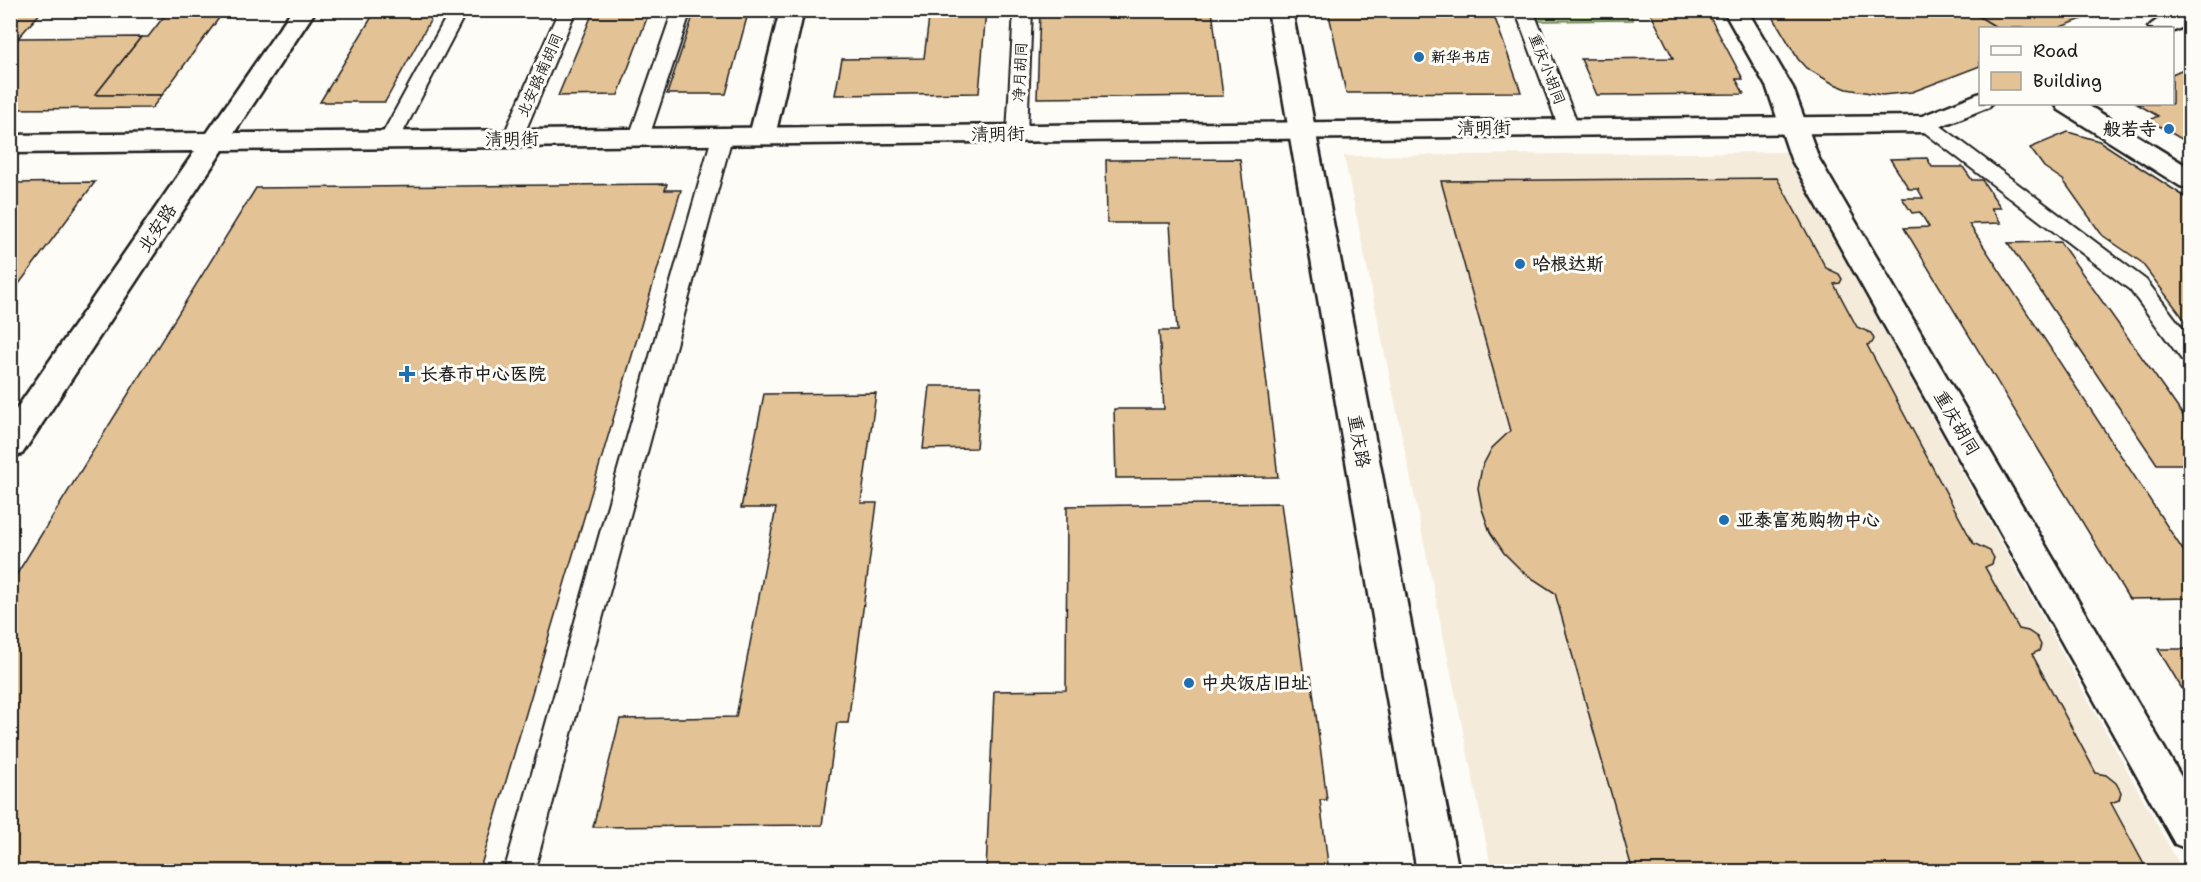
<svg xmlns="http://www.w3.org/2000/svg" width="2201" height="882" viewBox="0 0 2201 882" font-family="'Shantell Sans','LXGW WenKai TC',sans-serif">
<rect width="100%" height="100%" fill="#fdfcf7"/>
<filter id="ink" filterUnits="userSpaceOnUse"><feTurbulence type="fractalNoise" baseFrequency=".0167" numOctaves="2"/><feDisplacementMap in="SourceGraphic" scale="12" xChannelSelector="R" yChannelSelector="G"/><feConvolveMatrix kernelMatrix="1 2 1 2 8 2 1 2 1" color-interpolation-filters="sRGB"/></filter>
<g filter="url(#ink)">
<path fill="#f5ebda" d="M1785,152l398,719h-691l-148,-715z"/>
<path fill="#b4d690" stroke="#687956" stroke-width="1.5" d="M1532,11h97l4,9 -97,1z"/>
<g fill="#e3c295" stroke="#1c1c1c" stroke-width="1.5">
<path d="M10,10h33l-33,37z"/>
<path d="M169,10h56l-63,85h-67l46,-58h7z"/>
<path d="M376,10h60l-51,92h-65z"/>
<path d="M594,10h56l-32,85 -60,1z"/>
<path d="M695,10h54l-23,84h-59z"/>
<path d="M930,10h56l-7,83 -144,2 7,-36 82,-1z"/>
<path d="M1040,10h172l11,86 -186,2z"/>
<path d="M1328,10h164l29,82 -175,1z"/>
<path d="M1649,10h57l37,69h-7l8,15 -147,1 -16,-36 92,-1z"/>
<path d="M1769,10h200l29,18h-18v38l-68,26 -30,3 -35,-6 -15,-6 -26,-15 -8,-9z"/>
<path d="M1981,10h125l-48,18h-60l-25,-15z"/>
<path d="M141,37l-46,58h67l-10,13 -142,1v-62l9,-9z"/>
<path d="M2190,66v78l-41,-24 9,-4 -21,-12h35v-30z"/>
<path d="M2068,132l31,9 91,59v127l-49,-65 -39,-27 -39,-55 -19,-13 -14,-19z"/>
<path d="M1927,158l5,9h31l9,13h10l19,28h-10l10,15 -32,1 221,337v37l-61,1 -225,-371 25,-1 -9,-15 -8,1 -10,-15h21l-5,-9h-9l-19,-30z"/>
<path d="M1240,159l38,318 -162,1 -2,-69h50l-5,-78h18l-7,-108h-63l-1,-63z"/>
<path d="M1777,178l49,90 13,6 3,5 -2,4 -6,1 23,43 14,6 3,6 -2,4 -5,2 106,198 17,8 4,7 -2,6 -7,3 34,62 9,2 9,6 4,8 -2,6 -7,3 64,119 10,2 10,8 5,9 -2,8 -8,3 37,69h-515l-78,-279 -31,-20 -20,-20 -14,-21 -8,-23 -4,-21 4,-21 10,-19 18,-17 -69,-250z"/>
<path d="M95,182l-85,114v-113z"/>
<path d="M667,184l-2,6h16l-202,682h-469v-287l246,-397z"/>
<path d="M2060,242l130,183v39h-33l-149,-221z"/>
<path d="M930,386h51l-5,62 -53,1z"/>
<path d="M876,393l-15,110h16l-29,220h-11l-15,102 -229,2 27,-108 116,-2 40,-209h-35l23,-114z"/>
<path d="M1281,503l23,173h7l16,124h-7l9,72h-343l8,-181 72,-1 1,-184z"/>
<path d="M2158,649h32v53z"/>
</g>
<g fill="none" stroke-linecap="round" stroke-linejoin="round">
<defs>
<g id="service">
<path d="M450,10h17l-68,130 -3,4 -7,2 -7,-2 -3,-4z"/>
<path d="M559,10h17l-54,129 -3,4 -7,2 -7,-2 -3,-4z"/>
<path d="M673,10h18l-42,127 -3,4 -7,2 -7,-2 -3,-4z"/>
<path d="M1014,10h18l-5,123 -3,4h-14l-3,-4z"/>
<path d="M1515,10h18l46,118 -3,4h-14l-3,-4z"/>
<path d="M1926,118l7,2 213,160 44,58v24l-8,-2 -52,-70 -211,-162 -3,-4 3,-4z"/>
<path d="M722,131l7,2 3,4 -198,735h-30l208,-735 3,-4z"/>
</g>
<path id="pedestrian" d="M1723,10h24l46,78 26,71 371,633v58l-15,-6 -384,-685 -24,-71z"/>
<path id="minor" d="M780,10h24l-29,126 -4,6 -9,2 -9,-2 -4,-6z"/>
<g id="tertiary">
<path d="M292,10h24l-82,123 1688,-17 58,-23v11h11l-2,3 -63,25 -1703,18 -201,304 -12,4v-40l185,-267 -185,2v-18l197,-2z"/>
<path d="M2190,10v14l-18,8v-4h-24c7,-10 30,-18 42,-18z"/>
<path d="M2055,104h31l104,64v21l-10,-3 -121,-76z"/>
</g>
<path id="secondary" d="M1268,10h24l167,862h-42z"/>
</defs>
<use href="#service" stroke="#1c1c1c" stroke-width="4"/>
<use href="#pedestrian" stroke="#1c1c1c" stroke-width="5"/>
<use href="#minor" stroke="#1c1c1c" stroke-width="5"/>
<use href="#tertiary" stroke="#1c1c1c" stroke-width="5"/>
<use href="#secondary" stroke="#1c1c1c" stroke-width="5"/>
<use href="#service" fill="#fdfcf7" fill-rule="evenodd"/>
<use href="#pedestrian" fill="#fdfcf7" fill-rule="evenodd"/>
<use href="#minor" fill="#fdfcf7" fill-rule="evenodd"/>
<use href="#tertiary" fill="#fdfcf7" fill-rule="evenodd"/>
<use href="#secondary" fill="#fdfcf7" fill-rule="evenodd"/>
</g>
</g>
<g fill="#1f6fb2" stroke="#fdfcf7" stroke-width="2">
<circle cx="1419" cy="57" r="6"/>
<circle cx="2169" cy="129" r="6"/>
<circle cx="1520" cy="264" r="6"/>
<path d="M404 365h6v6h6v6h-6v6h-6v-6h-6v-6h6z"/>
<circle cx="1724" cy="520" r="6"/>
<circle cx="1189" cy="683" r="6"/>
</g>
<g text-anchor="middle" stroke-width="6" stroke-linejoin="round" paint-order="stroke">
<g font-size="15" font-weight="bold" fill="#1c1c1c" stroke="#fdfcf7" text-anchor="start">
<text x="1431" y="62">新华书店</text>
</g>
<g font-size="15" fill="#1c1c1c" stroke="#fdfcf7">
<text transform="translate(1547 69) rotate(69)" y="5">重庆小胡同</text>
<text transform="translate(1020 72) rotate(-87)" y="5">净月胡同</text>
<text transform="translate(540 75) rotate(-66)" y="5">北安路南胡同</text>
</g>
<g font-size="18" fill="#1c1c1c" stroke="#fdfcf7">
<text transform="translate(1484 128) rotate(-1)" y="6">清明街</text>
<text transform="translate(998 134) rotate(-1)" y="6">清明街</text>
<text transform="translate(512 139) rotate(-1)" y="6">清明街</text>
<text transform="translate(157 228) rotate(-56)" y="6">北安路</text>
<text transform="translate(1957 423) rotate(60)" y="6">重庆胡同</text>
<text transform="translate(1359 441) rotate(80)" y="6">重庆路</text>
</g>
<g font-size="18" font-weight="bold" fill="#1c1c1c" stroke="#fdfcf7" text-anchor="start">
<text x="2157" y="135" text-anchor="end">般若寺</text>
<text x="1532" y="270">哈根达斯</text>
<text x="420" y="380">长春市中心医院</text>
<text x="1736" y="526">亚泰富苑购物中心</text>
<text x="1201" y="689">中央饭店旧址</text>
</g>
</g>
<rect width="2201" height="882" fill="none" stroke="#fdfcf7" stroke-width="36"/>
<rect x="18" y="18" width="2165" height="846" fill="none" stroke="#1c1c1c" stroke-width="2" filter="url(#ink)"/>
<rect x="1979" y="27" width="195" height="78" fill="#fdfcf7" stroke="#a3a29f" stroke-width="1.5"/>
<rect x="1991" y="46" width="30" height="9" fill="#fdfcf7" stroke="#a3a29f" stroke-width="1.5"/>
<text x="2033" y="57" font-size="18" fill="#1c1c1c">Road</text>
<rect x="1991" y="72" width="30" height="18" fill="#e3c295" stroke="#a3a29f" stroke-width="1.5"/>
<text x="2033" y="87" font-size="18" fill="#1c1c1c">Building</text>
</svg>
